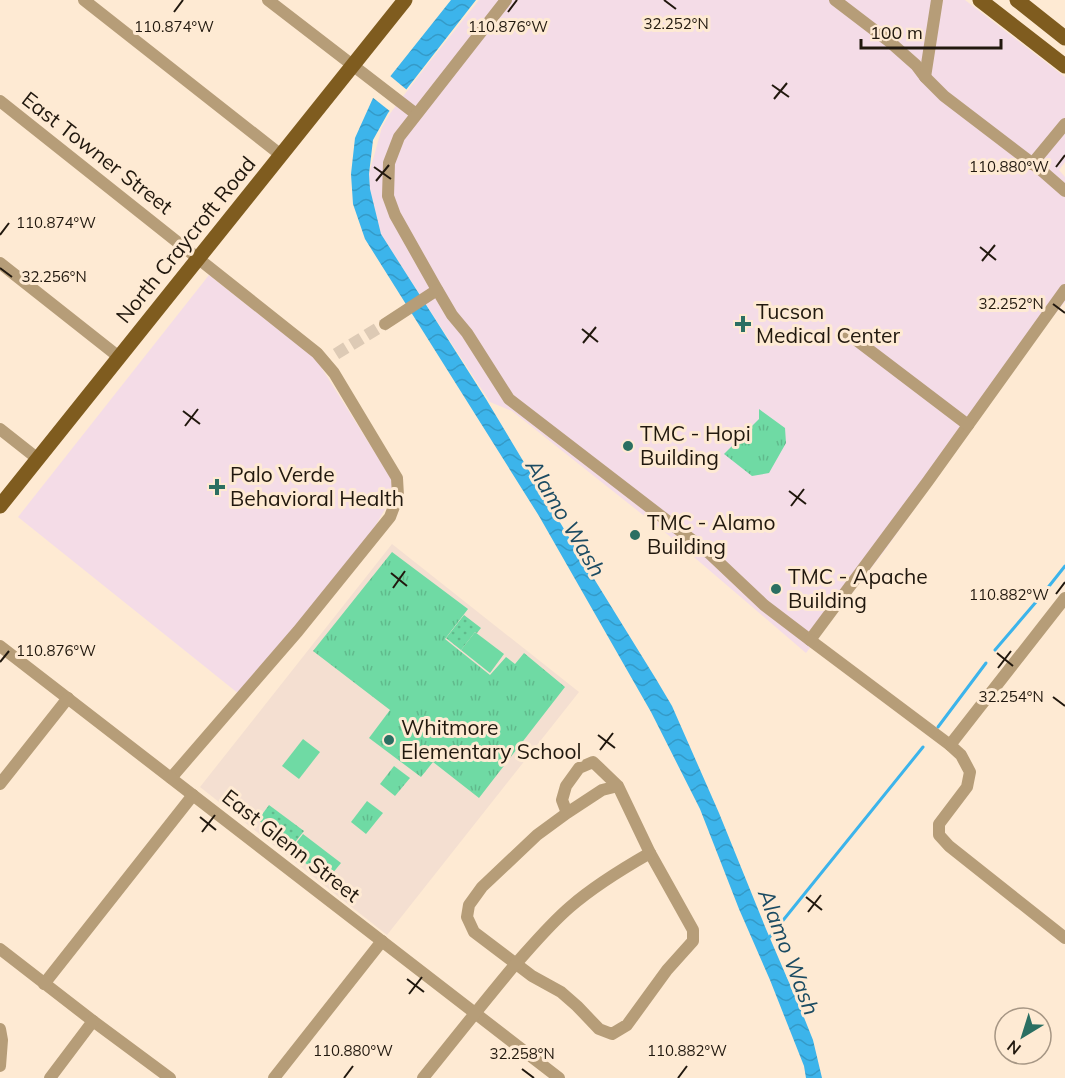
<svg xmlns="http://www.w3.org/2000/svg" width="1065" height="1078" viewBox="0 0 1065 1078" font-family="Mulish,sans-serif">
<defs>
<pattern id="grass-tufts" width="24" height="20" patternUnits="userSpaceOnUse" patternTransform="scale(1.5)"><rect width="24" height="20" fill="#6fdaa4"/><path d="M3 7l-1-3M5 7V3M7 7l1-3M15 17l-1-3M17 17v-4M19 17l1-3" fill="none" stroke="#60ba8c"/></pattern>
<pattern id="park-dots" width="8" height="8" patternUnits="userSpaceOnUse" patternTransform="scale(1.5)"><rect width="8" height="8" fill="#6fdaa4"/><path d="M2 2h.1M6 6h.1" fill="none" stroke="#60ba8c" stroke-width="1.8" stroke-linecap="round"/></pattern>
<pattern id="water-waves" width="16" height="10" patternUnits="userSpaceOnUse" patternTransform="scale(1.5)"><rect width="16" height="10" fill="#3cb4eb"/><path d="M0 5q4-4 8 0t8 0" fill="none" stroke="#349ac8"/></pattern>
</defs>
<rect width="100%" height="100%" fill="#feead3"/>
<path fill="#f4dfd1" d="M392,544l187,148 -192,243 -187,-148z"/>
<g fill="#f4dce7">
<path d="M479,0h486l100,77v85l-6,8 6,7v125l-25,30 -155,218 -79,103 -139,-119 -155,-123 -22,-9 -57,-87 -52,-81 -11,-45 -1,-15 13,-47 9,-15 40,-52z"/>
<path d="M209,275l107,84 75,119 2,17 -24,42 -130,157 -221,-177z"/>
</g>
<g fill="url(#grass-tufts)">
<path d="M759,409l26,19 1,15 -17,30 -17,3 -28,-22 35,-35z"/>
<path d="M392,552l76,57 -23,30 45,36 16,-18 9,7 9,-11 41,34 -86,111 -46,-36 -12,15 -52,-39 21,-28 -77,-59z"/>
<path d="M394,766l16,12 -15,18 -15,-12z"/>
<path d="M367,801l16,12 -17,21 -15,-12z"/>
<path d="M303,834l38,29 -14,17 -37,-29z"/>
</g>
<g fill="url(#park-dots)">
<path d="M464,615l17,13 -4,5 -2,-1 -14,18 -15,-12z"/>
<path d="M269,805l35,26 -12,15 -34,-26z"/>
</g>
<g fill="#6fdaa4">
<path d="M475,632l29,22 -14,19 -29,-23z"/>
<path d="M303,739l17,13 -21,27 -17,-13z"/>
</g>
<path fill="url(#water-waves)" d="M451,0h25l-88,113 -15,27 -4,34 1,15 11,45 105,165 102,170 68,110 16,27 47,107 47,116 37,86 10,25 9,38h-16l-2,-12 -34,-86 -31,-71 -39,-100 -49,-97 -112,-196 -174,-277 -12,-35 -2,-30 4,-36 18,-40z"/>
<path fill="#feead3" d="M389,75l18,15 -16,22 -19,-15z"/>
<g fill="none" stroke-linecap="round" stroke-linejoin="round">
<g stroke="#3cb4eb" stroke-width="3">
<path d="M1046,590l19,-24"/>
<path d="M995,650l41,-48"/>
<path d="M938,727l48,-64"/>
<path d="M768,939l155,-192"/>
</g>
<path stroke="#ddcab5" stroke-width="12" stroke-dasharray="12 6" stroke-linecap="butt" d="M336,354l49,-30"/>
<g stroke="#b69d78" stroke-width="12">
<path d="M84,0l197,155"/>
<path d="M268,0l148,114"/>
<path d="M506,0l-107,137 -10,26 -1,33 7,19 40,71 17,29 15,18 42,66 200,154 55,52 46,35 118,-159 137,-191"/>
<path d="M835,0l55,42 26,23 9,12 19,19 97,74 24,21"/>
<path d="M925,77l12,-77"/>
<path d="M0,101l317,252 17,20 63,105 1,18 -8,21 -92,114 -127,147"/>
<path d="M1032,164l33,-40"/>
<path d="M0,263l119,94"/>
<path d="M385,324l52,-34"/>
<path d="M847,333l121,92"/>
<path d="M0,429l38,30"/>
<path d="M810,640l140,105 11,10 9,17 -3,15 -28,37v11l10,11 116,92"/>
<path d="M0,646l559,432"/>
<path d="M950,745l115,-147"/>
<path d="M0,784l68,-86"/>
<path d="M567,813l-5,-13 4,-14 13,-18 14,-6 25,24 32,67 43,77v11l-26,29 -40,55 -15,9 -13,-5 -22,-23 -16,-14 -29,-16 -58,-44 -7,-15 2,-12 13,-18 55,-52 30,-22 35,-23 16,-4"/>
<path d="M0,949l93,72 77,57"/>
<path d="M44,984l149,-189"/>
<path d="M0,1029l2,11 -2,26"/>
<path d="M50,1078l43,-57"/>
<path d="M274,1078l108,-137"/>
<path d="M423,1078c30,-37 59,-74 90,-111 18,-20 36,-42 57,-60 24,-21 52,-38 80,-54"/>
</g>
<g stroke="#7f5c1f" stroke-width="15">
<path d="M980,0l85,66"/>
<path d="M1017,0l48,38"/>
<path d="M0,506l405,-506"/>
</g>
</g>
<path fill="none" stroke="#21180e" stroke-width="2" d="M664,0l12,9M174,12l9,-12M508,12l9,-12M772,85l17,12M774,99l13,-16M374,167l17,12M1056,167l9,-12M376,181l13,-16M0,235l9,-12M980,247l16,13M982,261l13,-16M0,268l12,9M1053,304l12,9M582,329l16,13M583,343l13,-16M183,411l17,13M185,426l13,-17M789,491l17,13M791,506l13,-17M391,573l16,13M393,588l12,-17M1056,594l9,-12M997,653l16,13M0,662l9,-11M998,668l13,-17M1053,697l12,9M598,735l17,13M600,750l13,-17M200,817l16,13M202,832l13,-17M806,897l16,13M808,912l13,-17M407,979l17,13M409,994l13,-17M522,1069l12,9M344,1078l9,-12M678,1078l9,-12"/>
<g fill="#2b6f62" stroke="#feead3" stroke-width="2">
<path d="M740 315h6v6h6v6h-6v6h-6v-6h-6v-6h6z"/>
<circle cx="628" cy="446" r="6"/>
<path d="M214 478h6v6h6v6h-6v6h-6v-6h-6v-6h6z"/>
<circle cx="635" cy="535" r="6"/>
<circle cx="776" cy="589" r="6"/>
<circle cx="389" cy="740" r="6"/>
</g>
<g text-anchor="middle" stroke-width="6" stroke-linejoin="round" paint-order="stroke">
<g font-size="21" fill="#21180e" stroke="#feead3">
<text transform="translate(97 153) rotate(38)" y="7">East Towner Street</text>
<text transform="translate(186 240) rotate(-51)" y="7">North Craycroft Road</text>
<text transform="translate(291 846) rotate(38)" y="7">East Glenn Street</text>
</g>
<g font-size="21" fill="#21180e" stroke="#feead3" text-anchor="start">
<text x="756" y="319">Tucson<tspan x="756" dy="24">Medical Center</tspan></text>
<text x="640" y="441">TMC - Hopi<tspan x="640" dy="24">Building</tspan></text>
<text x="230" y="482">Palo Verde<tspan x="230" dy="24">Behavioral Health</tspan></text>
<text x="647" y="530">TMC - Alamo<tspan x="647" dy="24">Building</tspan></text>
<text x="788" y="584">TMC - Apache<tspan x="788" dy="24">Building</tspan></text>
<text x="401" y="735">Whitmore<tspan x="401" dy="24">Elementary School</tspan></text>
</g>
<g font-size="22" font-style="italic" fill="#1b4b62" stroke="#feead3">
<text transform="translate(566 518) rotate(59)" y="8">Alamo Wash</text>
<text transform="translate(789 952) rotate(69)" y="8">Alamo Wash</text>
</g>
</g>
<g font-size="15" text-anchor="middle" fill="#21180e" stroke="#feead3" stroke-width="6" stroke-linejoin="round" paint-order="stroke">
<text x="676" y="29">32.252°N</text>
<text x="174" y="32">110.874°W</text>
<text x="508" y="32">110.876°W</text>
<text x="1009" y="172">110.880°W</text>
<text x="56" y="228">110.874°W</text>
<text x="54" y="282">32.256°N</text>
<text x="1011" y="309">32.252°N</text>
<text x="1009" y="600">110.882°W</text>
<text x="56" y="656">110.876°W</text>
<text x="1011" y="702">32.254°N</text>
<text x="353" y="1056">110.880°W</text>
<text x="687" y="1056">110.882°W</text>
<text x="522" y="1059">32.258°N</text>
</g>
<g transform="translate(1023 1036) rotate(218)"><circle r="28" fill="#feead3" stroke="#a69684" stroke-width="1.5"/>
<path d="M0-4.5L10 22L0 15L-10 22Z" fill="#2b6f62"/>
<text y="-9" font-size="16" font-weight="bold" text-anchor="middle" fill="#21180e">N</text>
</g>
<path d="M861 39v9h140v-9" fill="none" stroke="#21180e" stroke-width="3"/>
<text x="870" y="39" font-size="18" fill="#21180e" stroke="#feead3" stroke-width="4.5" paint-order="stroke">100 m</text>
</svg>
